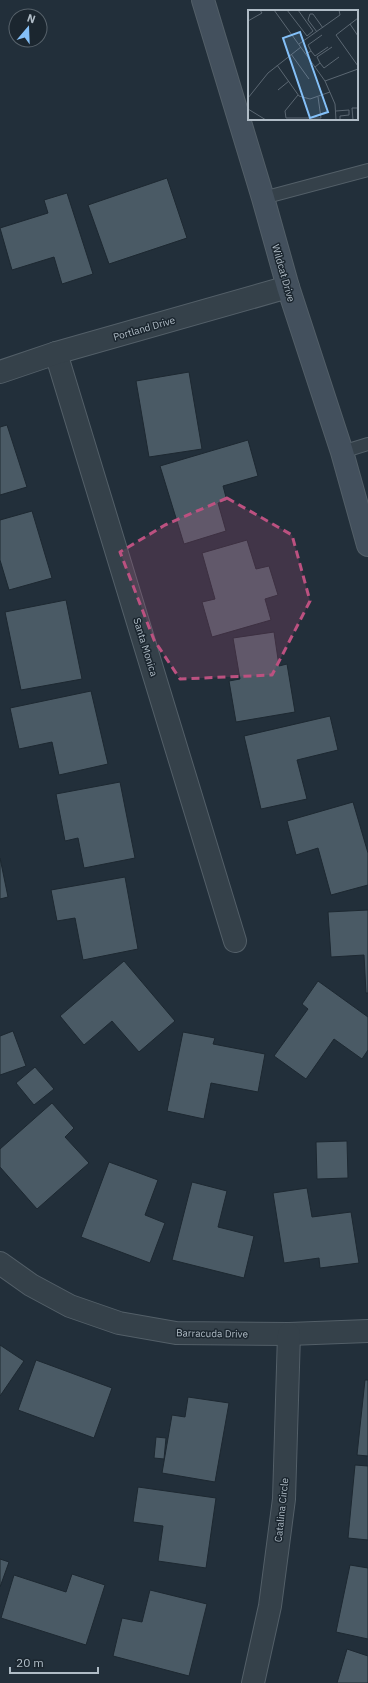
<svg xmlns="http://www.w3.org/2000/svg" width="368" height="1683" viewBox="0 0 368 1683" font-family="'IBM Plex Sans',sans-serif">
<rect width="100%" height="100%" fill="#222f3a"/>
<g fill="#4a5a65" stroke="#1d2831">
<path d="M167,178l20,60 -78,26 -21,-59z"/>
<path d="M67,193l26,81 -31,10 -8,-27 -42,13 -12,-42 48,-15 -4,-13z"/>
<path d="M189,372l13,77 -53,8 -13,-76z"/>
<path d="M7,425l20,62 -27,8v-68z"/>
<path d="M248,440l10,36 -35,10 4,15 -9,2 8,28 -42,13 -24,-78z"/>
<path d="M32,511l20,67 -43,12 -9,-30v-40z"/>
<path d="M247,540l9,29 13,-3 9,29 -13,4 6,21 -59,17 -10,-35 13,-3 -13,-46z"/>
<path d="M66,600l16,79 -61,11 -16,-78z"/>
<path d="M274,632l5,34 8,-2 8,48 -59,10 -7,-41 11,-2 -7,-41z"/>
<path d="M91,691l17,73 -49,11 -7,-33 -33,7 -9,-41z"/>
<path d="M330,716l8,34 -41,10 10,39 -46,10 -17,-73z"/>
<path d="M120,782l15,76 -51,10 -6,-30 -13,3 -9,-47z"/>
<path d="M353,802l15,51v32l-37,10 -13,-47 -22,7 -9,-34z"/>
<path d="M0,858l8,39 -8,2z"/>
<path d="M125,877l13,72 -55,11 -8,-42 -18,3 -6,-31z"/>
<path d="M368,910v83h-2l-2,-38 -33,2 -3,-45z"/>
<path d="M124,961l51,60 -36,31 -27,-31 -28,24 -24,-29z"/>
<path d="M318,981l50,36v33l-6,9 -28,-20 -28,40 -32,-23 34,-47 -6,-5z"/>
<path d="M13,1031l13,35 -26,9v-39z"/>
<path d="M183,1032l32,6 -2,6 52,10 -7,38 -47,-9 -7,36 -37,-8z"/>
<path d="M35,1067l19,22 -20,16 -18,-22z"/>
<path d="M52,1103l22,25 -9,9 24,26 -52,46 -37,-42v-18z"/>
<path d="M347,1141l1,37 -31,1 -1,-37z"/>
<path d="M109,1162l49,18 -13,35 20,8 -15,40 -69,-26z"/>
<path d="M192,1182l35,9 -9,36 36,9 -10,42 -72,-18z"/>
<path d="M307,1188l5,29 39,-5 8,51 -39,5 -1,-10 -35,5 -11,-70z"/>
<path d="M0,1345l24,16 -24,35z"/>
<path d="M36,1360l76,28 -18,50 -76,-28z"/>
<path d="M365,1380h3v76l-11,-1z"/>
<path d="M188,1397l41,6 -14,79 -53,-9 10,-58 13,2z"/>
<path d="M156,1437l10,1 -2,21 -10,-1z"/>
<path d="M355,1465l13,1v74l-20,-2z"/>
<path d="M138,1487l78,11 -10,70 -48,-7 5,-35 -30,-4z"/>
<path d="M0,1559l9,3 -9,25z"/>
<path d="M350,1565l18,3v71l-32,-7z"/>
<path d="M72,1574l33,11 -19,60 -85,-27 13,-43 52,17z"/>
<path d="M150,1590l57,14 -18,72 -76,-20 9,-38 20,4z"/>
<path d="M347,1649l21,7v27h-31z"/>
</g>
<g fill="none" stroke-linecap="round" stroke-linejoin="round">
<defs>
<g id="lane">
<path d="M263,198l105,-28"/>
<path d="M342,452l26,-8"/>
</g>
<g id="street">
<path d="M56,353l179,588"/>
<path d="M0,372l56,-19 232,-66"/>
<path d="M0,1263l31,22 39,21 49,17 57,10 113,1 79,-3"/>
<path d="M253,1683l17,-77 14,-107 5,-165"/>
</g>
<path id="secondary" d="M203,0l60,198 25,89 54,165 26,93"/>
</defs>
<use href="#lane" stroke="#535f68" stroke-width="14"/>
<use href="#street" stroke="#535f68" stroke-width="24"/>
<use href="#secondary" stroke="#535f68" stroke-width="24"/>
<use href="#lane" stroke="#35414a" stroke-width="12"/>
<use href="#street" stroke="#35414a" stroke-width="22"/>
<use href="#secondary" stroke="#43505d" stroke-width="22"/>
</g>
<path fill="#bc5180" fill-opacity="0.2" stroke="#bc5180" stroke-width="3" stroke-dasharray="8 5" stroke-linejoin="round" d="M227,498l65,37 18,66 -38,74 -92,4 -26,-39 -34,-88 45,-27z"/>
<g text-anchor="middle" stroke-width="3" stroke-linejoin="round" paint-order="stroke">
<g font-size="10" fill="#b0bcc6" stroke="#1b262f">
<text transform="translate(284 273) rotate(74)" y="4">Wildcat Drive</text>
<text transform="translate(144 328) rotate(-16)" y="4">Portland Drive</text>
<text transform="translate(146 647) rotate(73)" y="4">Santa Monica</text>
<text transform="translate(212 1333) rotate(1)" y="4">Barracuda Drive</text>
<text transform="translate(281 1510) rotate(-84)" y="4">Catalina Circle</text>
</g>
</g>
<g transform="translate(248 10)">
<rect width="110" height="110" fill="#222f3a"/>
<path fill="none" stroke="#5b6772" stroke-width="1" d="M26,0l51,71 10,23 1,16M39,0l20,26 6,-5 -15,-21M110,8l-22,17 22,31M0,11l14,-8 -2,-3M102,14l8,12M69,22l-9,-12 2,-6h3l10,14M51,34l41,-29 -1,-5M63,41l4,5 13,-9M43,44l18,25M58,44l5,-3 -3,-6 14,-10M72,53l-3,-6 15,-10M29,55l22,31 11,3 20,-7M67,57l5,-4 4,5 15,-11M77,71l33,-12M30,80l11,-9M50,85l-13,16 1,7h35l-3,-21M0,88l20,-25 33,-26M0,99l18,11M88,101l13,-1v5l-9,1v4M105,110l-1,-12h6"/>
<path fill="#84c0f8" fill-opacity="0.15" stroke="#84c0f8" stroke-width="2" d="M52,22l28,80 -18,6 -27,-80z"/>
<rect width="110" height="110" fill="none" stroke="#b0bcc6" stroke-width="2"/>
</g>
<g transform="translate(28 28) rotate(19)"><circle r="19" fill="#1b262f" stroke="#57626b"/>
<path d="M0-3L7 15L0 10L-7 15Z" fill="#84c0f8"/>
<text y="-6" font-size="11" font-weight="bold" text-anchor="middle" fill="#b0bcc6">N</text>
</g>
<path d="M10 1667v6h88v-6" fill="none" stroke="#b0bcc6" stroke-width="2"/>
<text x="16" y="1667" font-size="12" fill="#b0bcc6" stroke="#1b262f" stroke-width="3" paint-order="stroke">20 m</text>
</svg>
